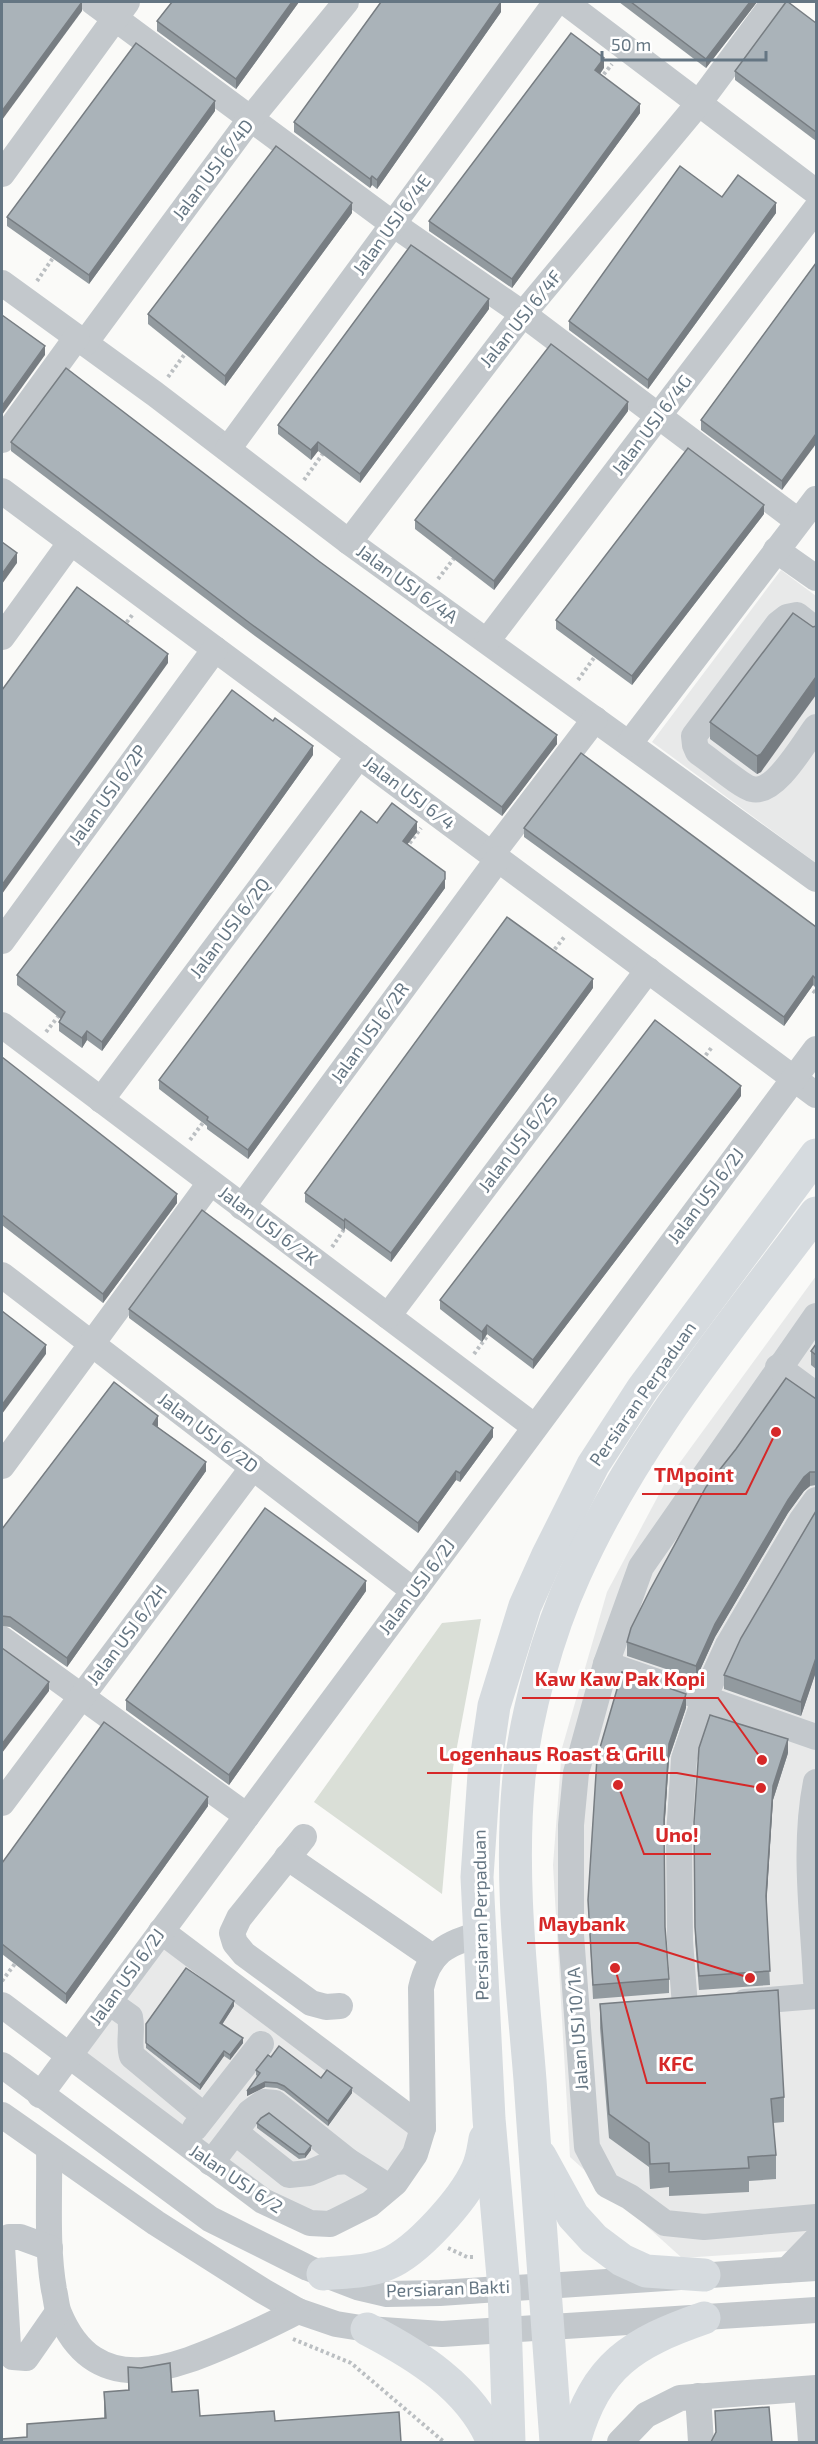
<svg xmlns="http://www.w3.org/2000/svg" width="818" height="2444" viewBox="0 0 818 2444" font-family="'Exo 2',sans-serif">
<rect width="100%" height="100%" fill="#fafaf8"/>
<g fill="#e8e9e9">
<path d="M781,570l35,26v267l-164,-121z"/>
<path d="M816,1276v973l-134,9 -112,-101 -17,-292 9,-117 45,-156 58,-109z"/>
<path d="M164,1940l252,188 -28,52 -60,36 -62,-21 -185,-141z"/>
</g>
<path fill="#dadfd7" d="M481,1619l-28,149 -11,126 -128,-92 128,-179z"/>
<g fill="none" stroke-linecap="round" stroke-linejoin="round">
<g stroke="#bbbfc2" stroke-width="4" stroke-dasharray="3 3" stroke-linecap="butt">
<path d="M600,79l12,-15"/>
<path d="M37,281l18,-26"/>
<path d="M168,377l19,-26"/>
<path d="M304,480l20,-28"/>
<path d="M438,579l17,-22"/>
<path d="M123,627l10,-13"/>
<path d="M578,680l18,-25"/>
<path d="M406,848l15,-20"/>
<path d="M551,954l14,-18"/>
<path d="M808,987l8,6"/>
<path d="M46,1032l14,-18"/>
<path d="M702,1060l10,-13"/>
<path d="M190,1140l15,-20"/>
<path d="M332,1247l13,-19"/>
<path d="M474,1354l17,-23"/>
<path d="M2,1981l15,-20"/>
<path d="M448,2248l19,9h8"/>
<path d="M293,2339l58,24 93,79"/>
</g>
<g stroke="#c3c8cc" stroke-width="26">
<path d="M93,2l300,222 130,90 275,207"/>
<path d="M565,2l251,190"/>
<path d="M2,174l125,-172"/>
<path d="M2,283l153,111 194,148 467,337"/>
<path d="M85,343l166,-225 95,-116"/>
<path d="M2,440l75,-103"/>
<path d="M228,449l328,-447"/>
<path d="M2,491l814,604"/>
<path d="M349,542l174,-228 176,-211 75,-101"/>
<path d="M776,550l40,28"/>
<path d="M816,630l-19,-15 -10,2 -9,7 -84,112 1,9 3,7c11,7 44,35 54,37 23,6 52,-46 64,-62"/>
<path d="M2,637l69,-95"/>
<path d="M487,641l329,-432"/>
<path d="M629,744l187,-245"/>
<path d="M492,854l103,-135"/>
<path d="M2,941l213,-292"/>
<path d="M2,1025l533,402"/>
<path d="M101,1100l258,-344"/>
<path d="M242,1207l256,-348"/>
<path d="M2,1275l412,316"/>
<path d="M388,1316l260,-346"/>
<path d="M816,1316l-175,251 -35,97 -30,109 -5,52v110l16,212 20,38 23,12 35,26 39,4 112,-10"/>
<path d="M778,1367l38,28"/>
<path d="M2,1466l208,-283"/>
<path d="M2,1639l245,177"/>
<path d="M606,1664l210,73"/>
<path d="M816,1782c-13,65 -3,134 0,199"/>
<path d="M2,1803l251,-336"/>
<path d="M304,1837l-65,81 -7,15 3,10 9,11 67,49 15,4 14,-1"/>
<path d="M287,1857l147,101"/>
<path d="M161,1931l262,197"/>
<path d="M109,2002l21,15c3,14 -2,25 2,39l72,60"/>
<path d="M745,2002l71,-6"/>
<path d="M2,2005l261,196 47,22 20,1 40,-20 25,-21 20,-29 8,-26 -2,-140c8,-36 25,-44 59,-54"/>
<path d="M685,2006l-5,-65 -1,-106 5,-76 23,-68 21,-46 73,-124 15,-21"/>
<path d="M2,2065l208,154 98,49 49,19 30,7 53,-1 376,-25"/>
<path d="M40,2095l776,-1046"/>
<path d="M2,2115l154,108 107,68 35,20 38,13 31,5 75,5 374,-24"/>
<path d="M195,2128l66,-84"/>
<path d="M235,2132l54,43 20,-2 26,-11 13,-1"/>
<path d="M49,2149c1,47 -3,95 5,141 2,7 2,16 5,23 37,89 115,55 181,26 20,-9 39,-18 58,-28"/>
<path d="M211,2163l39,-51 14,-10 11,1 73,58 41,26"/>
<path d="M50,2248l-30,-11h-11l-7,9 6,100 5,11 13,1 32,-46"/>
<path d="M787,2270l29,-30"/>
<path d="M807,2389l4,53"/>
<path d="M698,2396l3,46"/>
<path d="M620,2442l26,-27 34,-17 136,-10"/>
</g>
<g stroke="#d6dbdf" stroke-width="33">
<path d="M540,2156l33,60 21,23 28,21 24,11 58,4"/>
<path d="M323,2274c21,-2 45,-2 64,-10 30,-12 76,-64 90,-94 5,-10 6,-20 8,-31"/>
<path d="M367,2329c50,26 104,59 126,113"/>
<path d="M509,2442l-5,-154 -15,-169 -12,-242 7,-103 10,-68 31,-100 22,-49 46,-92 50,-77 173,-233"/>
<path d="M556,2442c-8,-120 -18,-241 -26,-362 -8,-100 -21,-203 -11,-303 7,-64 29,-144 56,-203 60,-134 154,-245 241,-361"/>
<path d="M574,2442c22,-77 58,-99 130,-124"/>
</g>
</g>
<g fill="#929a9f">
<path d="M172,2h127l-63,87 -79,-58v-10z"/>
<path d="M619,2h138l-51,66z"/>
<path d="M501,12l-124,177 -5,-4 -2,3 -76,-56v-10z"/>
<path d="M816,23v118l-81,-61v-9z"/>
<path d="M604,68l-4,6 40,39 -128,175 -83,-57v-10z"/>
<path d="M215,111l-126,173 -82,-58v-9z"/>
<path d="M722,197l54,16 -128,176 -79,-59v-9z"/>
<path d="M352,213l-127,173 -77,-62v-10z"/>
<path d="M816,263l-34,227 -81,-60v-10z"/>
<path d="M489,309l-129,174 -42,-32 -7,9 -33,-26v-9z"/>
<path d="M628,411l-134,179 -79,-61v-9z"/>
<path d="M11,442l546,302 -55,72 -251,-183 -240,-182z"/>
<path d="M764,514l-132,171 -76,-56v-9z"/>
<path d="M813,627l-52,145 -4,2 -47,-35v-17z"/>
<path d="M313,755l-211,296 -15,-11 -5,8 -23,-17v-9l2,-3 -44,-34v-10z"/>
<path d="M377,823l40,9 -10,12 38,44 -197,271 -41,-30v-3l-48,-37v-9z"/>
<path d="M524,828l292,99 -1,60 -2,-2 -29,41 -260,-189z"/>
<path d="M593,988l-202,274 -46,-34 -1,3 -39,-29v-9z"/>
<path d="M2,1057l175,146 -74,100 -101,-78z"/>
<path d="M741,1096l-208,273 -46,-35 -5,8 -42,-33v-9z"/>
<path d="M129,1309l364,128 -33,45 -4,-2 -38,53 -289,-215z"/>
<path d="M811,1351l5,4v14l-5,-4z"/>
<path d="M816,1399v86l-6,1 -6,5 -16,22 -73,124 -19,42 -69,-23v-14z"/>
<path d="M158,1426v1l48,44 -139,196 -57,-40 -8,-1v-97z"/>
<path d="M366,1591l-137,194 -103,-75v-10z"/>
<path d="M815,1674l-14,42 -77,-27v-14z"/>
<path d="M686,1708l-17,50 -5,74 1,95 4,52v14l-76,6 -5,-99z"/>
<path d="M788,1753l-15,47 -7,104 4,81 -71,5 -4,-50 -1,-118z"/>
<path d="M208,1806l-142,198 -64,-50v-91z"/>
<path d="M600,2004l184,93v25l-11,1 3,32v24l-27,2v11l-80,4v-9l-19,2 -1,-22 -40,-29 -9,-110z"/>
<path d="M234,2006l-12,18 21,19 -13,17 -6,-4 -24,34 -54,-42v-24z"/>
<path d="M271,2057l81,36 -24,33 -44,-35 -7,-3 -12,-1 -18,9 10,-20 -1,-1v-5z"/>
<path d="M257,2123l54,27 -6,8 -6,1 -42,-31z"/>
<path d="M128,2367l44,25 28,24 75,5 -248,16v-13l77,-6v-26l24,-2z"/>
</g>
<g fill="#777d82">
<path d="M82,2v9l-80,109v-9z"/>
<path d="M292,2h7l-63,87v-10z"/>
<path d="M501,2v10l-124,177v-9z"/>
<path d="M750,2h7l-51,66v-9z"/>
<path d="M604,58v10l-9,12v-10z"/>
<path d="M215,101v10l-126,173v-9z"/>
<path d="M640,104v9l-128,175v-9z"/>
<path d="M372,176v9l-2,3v-9z"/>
<path d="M352,203v10l-127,173v-10z"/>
<path d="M776,203v10l-128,176v-9z"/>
<path d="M489,299v10l-129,174v-9z"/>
<path d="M45,346v9l-43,60v-9z"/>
<path d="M628,402v9l-134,179v-9z"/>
<path d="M816,434v10l-34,46v-9z"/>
<path d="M318,442v9l-7,9v-10z"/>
<path d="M764,505v9l-132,171v-9z"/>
<path d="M17,553v10l-15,21v-10z"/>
<path d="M168,654v9l-166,231v-9z"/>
<path d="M816,677v18l-55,77 -4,2v-18z"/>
<path d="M557,735v9l-55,72v-9z"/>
<path d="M313,746v9l-211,296v-9z"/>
<path d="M417,822v10l-14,18v-9z"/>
<path d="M445,879v9l-197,271v-9z"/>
<path d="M813,976v9l-29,41v-9z"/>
<path d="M593,979v9l-202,274v-9z"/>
<path d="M87,1031v9l-5,8v-10z"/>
<path d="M741,1086v10l-208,273v-9z"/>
<path d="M177,1194v9l-74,100v-9z"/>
<path d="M345,1219v9l-1,3v-10z"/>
<path d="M487,1325v9l-5,8v-10z"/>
<path d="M46,1345v9l-44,60v-9z"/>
<path d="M158,1416v10l-5,7v-9z"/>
<path d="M493,1428v9l-33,45v-9z"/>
<path d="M206,1462v9l-139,196v-9z"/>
<path d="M456,1471v9l-38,53v-10z"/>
<path d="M810,1472v14l-6,5 -16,22 -73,124 -19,42v-13l19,-42 73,-124 16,-23z"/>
<path d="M366,1581v10l-137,194v-10z"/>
<path d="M816,1658v14l-15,44v-14z"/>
<path d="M49,1682v9l-47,62v-9z"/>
<path d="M686,1694v14l-17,50 -5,76v-14l5,-76z"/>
<path d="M788,1739v14l-15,47 -7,110v-14l7,-110z"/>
<path d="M208,1797v9l-142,198v-10z"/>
<path d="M234,2001v5l-14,22v-5z"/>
<path d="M243,2038v5l-13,17v-5z"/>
<path d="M224,2051v5l-24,34v-5z"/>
<path d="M265,2082v5l-18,9v-5z"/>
<path d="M352,2088v5l-24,33v-5z"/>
<path d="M311,2146v4l-6,8v-4z"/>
</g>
<g fill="#aab3b9" stroke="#777d82" stroke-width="1.5">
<path d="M2,2h80l-80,109z"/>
<path d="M172,2h120l-56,77 -79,-58z"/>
<path d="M381,2h120l-124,178 -5,-4 -2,3 -76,-57z"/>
<path d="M631,2h119l-44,57z"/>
<path d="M786,2h2l28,21v109l-81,-61z"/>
<path d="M571,33l33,25 -9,12 45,34 -128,175 -83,-58z"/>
<path d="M136,43l79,58 -126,174 -82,-58z"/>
<path d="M276,146l76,57 -127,173 -77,-62z"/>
<path d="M680,166l42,31 16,-22 38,28 -128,177 -79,-59z"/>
<path d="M411,245l78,54 -129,175 -42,-32 -7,8 -33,-25z"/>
<path d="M816,263v171l-34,47 -81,-61z"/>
<path d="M2,315l43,31 -43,60z"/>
<path d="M551,344l77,58 -134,179 -79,-61z"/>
<path d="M66,368l254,194 237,173 -55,72 -251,-183 -240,-182z"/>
<path d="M688,448l76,57 -132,171 -76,-56z"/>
<path d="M2,542l15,11 -15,21z"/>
<path d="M77,587l91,67 -166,231v-195z"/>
<path d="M793,613l20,14 3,-1v51l-55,77 -4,2 -47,-34z"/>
<path d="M232,690l41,31 2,-3 38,28 -211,296 -15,-11 -5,7 -23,-16 6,-10 -48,-37z"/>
<path d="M581,753l235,174v49l-1,2 -2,-2 -29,41 -260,-189z"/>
<path d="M392,803l25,19 -14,19 42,31v7l-197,271 -41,-30 1,-3 -49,-37 202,-269 16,12z"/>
<path d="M507,917l86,62 -202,274 -46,-34 -1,2 -39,-28z"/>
<path d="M655,1020l86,66 -208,274 -46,-35 -5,7 -42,-32z"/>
<path d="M2,1057l175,137 -74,100 -101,-79z"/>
<path d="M202,1210l291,218 -33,45 -4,-2 -38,52 -289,-214z"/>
<path d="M2,1311l44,34 -44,60z"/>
<path d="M816,1344v11l-5,-4z"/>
<path d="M786,1378l30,21v73h-6l-6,5 -16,23 -73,124 -19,42 -69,-24 4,-14 19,-38 56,-103 30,-38z"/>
<path d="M114,1382l44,34 -5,8 53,38 -139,196 -57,-41 -8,-1v-87z"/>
<path d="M265,1508l101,73 -137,194 -103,-75z"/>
<path d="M816,1511v147l-15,44 -77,-27 17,-37z"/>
<path d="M2,1648l47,34 -47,62z"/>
<path d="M622,1672l64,22 -17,50 -5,76 1,107 4,52 -76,6 -5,-85 9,-142z"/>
<path d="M710,1715l78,24 -15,47 -7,110 4,75 -71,5 -4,-49 -1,-105 5,-74z"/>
<path d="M104,1722l104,75 -142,197 -64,-50v-81z"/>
<path d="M186,1968l48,33 -14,22 23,15 -13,17 -6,-4 -24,34 -54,-42v-19z"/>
<path d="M778,1990l6,107 -13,2 5,56 -28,2 1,11 -80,4v-9l-19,1 -1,-21 -40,-29 -9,-110z"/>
<path d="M279,2046l42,32 6,-8 25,18 -24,33 -44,-35 -7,-3 -12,-1 -18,9 13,-18 -4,-3 12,-15 3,2z"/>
<path d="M269,2113l42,33 -6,8h-6l-42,-31 4,-5z"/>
<path d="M170,2363l2,29 26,-2 2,26 74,-5 1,10 124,-9 2,30h-399v-3l25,-2v-13l79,-6 -2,-26 25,-2 -1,-23 13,1z"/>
<path d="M769,2407l3,35h-61l5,-10 -1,-21z"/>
</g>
<g text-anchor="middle" stroke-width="6" stroke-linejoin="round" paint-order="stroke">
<g font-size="18" fill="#657683" stroke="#fff">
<text transform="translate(213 170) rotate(-53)" y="6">Jalan USJ 6/4D</text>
<text transform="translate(392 225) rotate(-54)" y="6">Jalan USJ 6/4E</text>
<text transform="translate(521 319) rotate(-51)" y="6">Jalan USJ 6/4F</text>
<text transform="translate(652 425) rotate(-53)" y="6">Jalan USJ 6/4G</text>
<text transform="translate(407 584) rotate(36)" y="6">Jalan USJ 6/4A</text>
<text transform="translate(409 793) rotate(37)" y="6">Jalan USJ 6/4</text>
<text transform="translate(108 795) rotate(-54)" y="6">Jalan USJ 6/2P</text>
<text transform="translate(230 928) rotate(-53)" y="6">Jalan USJ 6/2Q</text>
<text transform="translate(370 1033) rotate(-54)" y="6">Jalan USJ 6/2R</text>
<text transform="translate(518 1143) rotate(-53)" y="6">Jalan USJ 6/2S</text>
<text transform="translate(706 1196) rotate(-53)" y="6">Jalan USJ 6/2J</text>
<text transform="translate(268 1226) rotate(37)" y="6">Jalan USJ 6/2K</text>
<text transform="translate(643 1394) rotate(-55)" y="6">Persiaran Perpaduan</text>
<text transform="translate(208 1433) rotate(37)" y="6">Jalan USJ 6/2D</text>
<text transform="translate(417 1587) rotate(-53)" y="6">Jalan USJ 6/2J</text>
<text transform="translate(127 1635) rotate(-53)" y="6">Jalan USJ 6/2H</text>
<text transform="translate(481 1915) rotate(-91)" y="6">Persiaran Perpaduan</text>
<text transform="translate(127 1977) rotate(-54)" y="6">Jalan USJ 6/2J</text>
<text transform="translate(578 2029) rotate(-94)" y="6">Jalan USJ 10/1A</text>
<text transform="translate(236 2179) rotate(34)" y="6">Jalan USJ 6/2</text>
<text transform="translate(448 2289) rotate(-2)" y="6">Persiaran Bakti</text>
</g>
</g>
<path fill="none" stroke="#d62828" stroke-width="2" d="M776 1432L746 1494H642M762 1760L718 1698H522M761 1788L677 1773H427M618 1785L644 1854H711M750 1978L638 1943H527M615 1968L647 2083H706"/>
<g fill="#d62828" stroke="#fff" stroke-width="2">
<circle cx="776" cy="1432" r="6"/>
<circle cx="762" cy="1760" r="6"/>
<circle cx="761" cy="1788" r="6"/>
<circle cx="618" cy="1785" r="6"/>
<circle cx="750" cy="1978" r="6"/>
<circle cx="615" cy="1968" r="6"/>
</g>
<g font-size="20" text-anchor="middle" font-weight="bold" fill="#d62828" stroke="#fff" stroke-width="6" stroke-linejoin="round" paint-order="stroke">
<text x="694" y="1482">TMpoint</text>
<text x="620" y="1686">Kaw Kaw Pak Kopi</text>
<text x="552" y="1761">Logenhaus Roast &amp; Grill</text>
<text x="677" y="1842">Uno!</text>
<text x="582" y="1931">Maybank</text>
<text x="676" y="2071">KFC</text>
</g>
<rect width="818" height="2444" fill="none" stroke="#657683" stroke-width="6"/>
<path d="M602 51v9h164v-9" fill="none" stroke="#657683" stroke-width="3"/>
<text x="611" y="51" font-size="18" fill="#657683" stroke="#ffffff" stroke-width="4.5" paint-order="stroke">50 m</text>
</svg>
